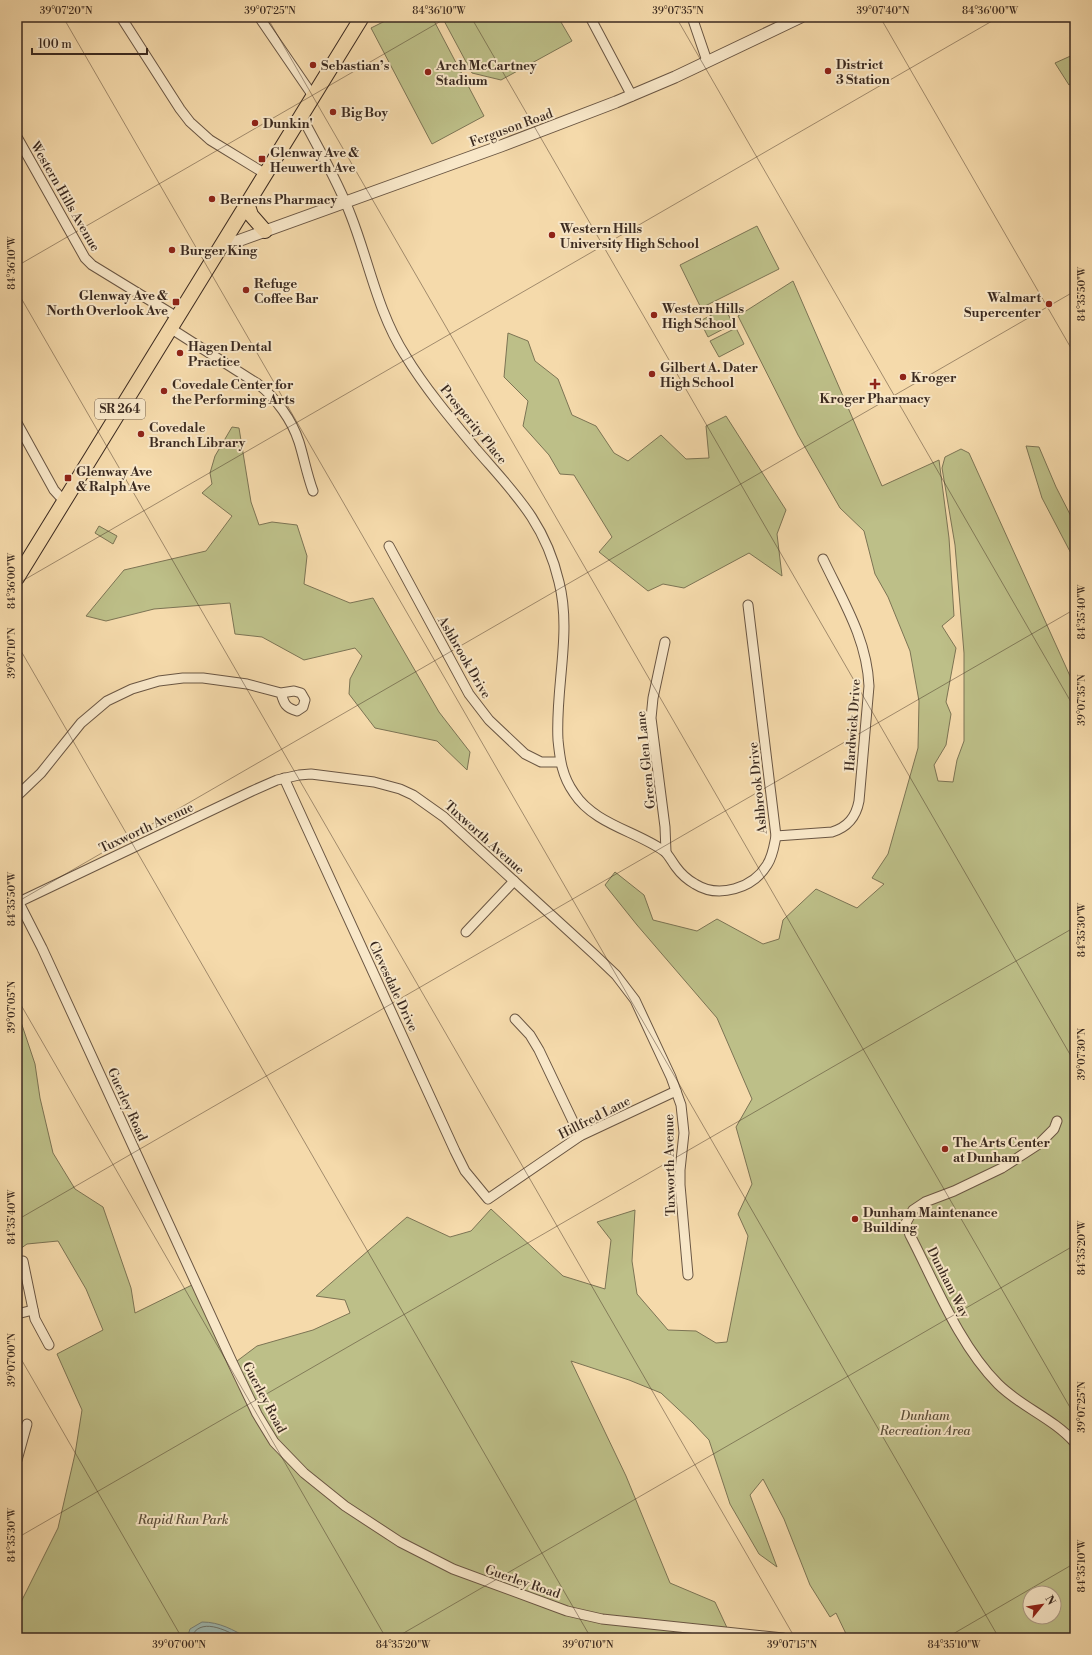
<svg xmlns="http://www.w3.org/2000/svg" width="1092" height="1655" viewBox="0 0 1092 1655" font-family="'Libre Bodoni',serif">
<rect width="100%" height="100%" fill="#f5daab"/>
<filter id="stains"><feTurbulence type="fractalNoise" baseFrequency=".005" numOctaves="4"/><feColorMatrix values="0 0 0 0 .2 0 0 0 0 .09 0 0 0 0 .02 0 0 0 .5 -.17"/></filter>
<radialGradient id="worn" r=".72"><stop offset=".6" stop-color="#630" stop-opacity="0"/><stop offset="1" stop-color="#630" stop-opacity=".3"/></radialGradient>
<g fill="#bdbf88" stroke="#7c7454" fill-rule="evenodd">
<path d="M393,17h39l52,99 -52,28 -61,-116z"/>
<path d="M442,17h116l14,24 -71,39 -29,-7z"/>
<path d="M1075,54v28l-6,3 -14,-22z"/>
<path d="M757,226l22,43 -78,39 -21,-43z"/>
<path d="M793,281l89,205 57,-26 10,78 5,78 -12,10 14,22 -10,54 5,12 -5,31 -12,20 4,16 15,1 4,-22 7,-19v-88l-9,-108 -13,-77 3,-11 16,-8 8,4 106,234v951h-227l-12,-25 -6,4 -20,-32 -26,-66 -21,-40 -13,16 27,72 -18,-13 -29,-50 -21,-64 -16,-17 -32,-30 -32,-13 -58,-19 55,115 44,107 45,19 14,30 54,6h-766v-28l41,-82 17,-74 7,-44 -25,-56 46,-24 -17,-41 -28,-48 -31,3 -10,7v-241l18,54 5,34 13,55 22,36 28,18 28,81 4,25 61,-30 37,81 24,-18 56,-16 37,-17 -5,-13 -29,-4 91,-79 43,20 21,-6 20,-22 72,67 42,13 6,-49 -14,-18 38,-12 -3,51 5,33 31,36 28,1 20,12 11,-1 21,-106 -10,-22 14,-30 -16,-57 16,-28 -35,-81 -80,-93 -32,-40 10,-13 29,23 9,25 44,11 20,-12 46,25 16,-5 4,-19 33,-31 41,19 27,-24 -12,-6 16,-24 30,-106 1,-47 -9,-50 -22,-54 -13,-23 -11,-43 -24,-23 -42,-73 -60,-119zM1030,1593h24v24h-24z"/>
<path d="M725,308l8,16 -25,13 -8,-16z"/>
<path d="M736,328l8,16 -25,13 -9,-16z"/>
<path d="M508,333l20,8 7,20 23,18 14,36 24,11 18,27 14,8 33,-26 25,24 23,-1 -3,-32 20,-10 60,94 -9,24 5,42 -33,-23 -65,35 -21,-4 -15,7 -49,-39 13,-15 -38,-62 -14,-1 -11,-19 -26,-29 5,-25 -24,-24z"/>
<path d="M232,427l7,1 12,74 8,23 13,-3 25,3 10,31 -3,28 46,19 23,-5 66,114 31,40 -3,18 -30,-29 -62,-13 -26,-34 1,-15 12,-23 -7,-8 -51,12 -42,-23 -27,-3 -5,-31 -76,6 -48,12 -20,-5 38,-46 82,-19 26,-35 -30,-23 10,-9 -2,-11 5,-17z"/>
<path d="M1026,446l13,1 17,40 19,37v37l-33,-63z"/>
<path d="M99,526l18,10 -4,8 -18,-11z"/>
</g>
<path fill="#9eb9b1" stroke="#768077" d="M202,1622c18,0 31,8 46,16h-61l3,-9z"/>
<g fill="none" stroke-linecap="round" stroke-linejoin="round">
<path stroke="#6c7268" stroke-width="1" d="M191,1638c8,-22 35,-8 49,0"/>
<defs>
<g id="minor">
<path d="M121,17l59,92 10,13 20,18 54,33"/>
<path d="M259,17l54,79"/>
<path d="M590,17l42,79"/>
<path d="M692,17l15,44"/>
<path d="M301,115c17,33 37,66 50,101 18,46 27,97 54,139 20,33 46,64 71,94 38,44 69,73 83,133 13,51 -4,106 -1,158 2,20 4,36 16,53 20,31 62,38 90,58 5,4 8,11 12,16 5,7 12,13 19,17 24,15 58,4 72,-19 6,-9 7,-19 9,-29l-28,-231"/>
<path d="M17,137l68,121 7,7 85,52"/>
<path d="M170,328l88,56c18,14 34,36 41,58 5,16 8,33 14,49"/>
<path d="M17,423l37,67 10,11"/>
<path d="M389,546l80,148 20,26 36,34 16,8h19"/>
<path d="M665,642l-12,56 -2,20 14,109 1,25"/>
<path d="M284,778l171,373 10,20 23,28 92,-63 96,-45"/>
<path d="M17,796l24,-23 40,-50 26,-22 25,-12 27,-8 24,-3h20l44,6 34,9 13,-2 7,2 4,7 -2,7 -6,4c-11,-3 -13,-7 -16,-18"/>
<path d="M776,836l56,-4c16,-5 24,-15 27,-31l10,-115c-2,-47 -26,-85 -46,-127"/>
<path d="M17,899l25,49 191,416 24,50 17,28 30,31 41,33 55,36 53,27 114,42 35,8 181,19"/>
<path d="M19,902l233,-111 25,-11 22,-5 12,-1 63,8 26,7 13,6 31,22 151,138 21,20 19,25 36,77 10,28 3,28 -4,37v15l8,90"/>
<path d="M466,932l48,-51"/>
<path d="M515,1019l15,16 9,15 41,86"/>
<path d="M1057,1121l-3,8 -15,15 -37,24 -48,23 -29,11 -12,8 -7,13 4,12c25,48 49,110 88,149 23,23 55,34 77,59"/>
<path d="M23,1261l12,58 14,26"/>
<path d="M17,1314l16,-4"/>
<path d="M17,1460l10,-36"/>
</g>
<path id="tertiary" d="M224,242h11l266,-96 115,-44 59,-25 126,-60"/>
<g id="primary">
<path d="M247,203l4,12 14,16"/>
<path d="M17,578l345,-561"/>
</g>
</defs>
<use href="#minor" stroke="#6a5643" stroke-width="11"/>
<use href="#tertiary" stroke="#6a5643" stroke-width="13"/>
<use href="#primary" stroke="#3b2a20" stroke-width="16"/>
<use href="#minor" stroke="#f8e7c8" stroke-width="9"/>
<use href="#tertiary" stroke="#f8e7c8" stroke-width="11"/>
<use href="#primary" stroke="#f5daab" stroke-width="14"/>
</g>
<path fill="none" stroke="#3b2a20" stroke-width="1" stroke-opacity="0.45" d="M63,17l936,1621M267,17l808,1399M471,17l604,1046M676,17l399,692M880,17l195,338M17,266l431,-249M17,291l778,1347M17,584l982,-567M17,644l574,994M17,902l1058,-611M17,998l369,640M17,1220l1058,-611M17,1352l165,286M17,1538l1058,-611M395,1638l680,-393M946,1638l129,-75"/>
<g fill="#8f2418" stroke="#f8e7c8" stroke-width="1.5">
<circle cx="313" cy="65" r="4"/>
<circle cx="828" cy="71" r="4"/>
<circle cx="428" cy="72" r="4"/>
<circle cx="333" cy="112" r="4"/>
<circle cx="255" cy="123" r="4"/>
<rect x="258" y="155" width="8" height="8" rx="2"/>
<circle cx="212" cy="199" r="4"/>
<circle cx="552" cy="235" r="4"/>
<circle cx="172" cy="250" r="4"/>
<circle cx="246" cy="290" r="4"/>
<rect x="172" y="298" width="8" height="8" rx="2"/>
<circle cx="1049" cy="304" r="4"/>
<circle cx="654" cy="315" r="4"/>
<circle cx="180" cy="353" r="4"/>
<circle cx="652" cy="374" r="4"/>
<circle cx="903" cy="377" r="4"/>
<path d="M873 378h4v4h4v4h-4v4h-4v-4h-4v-4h4z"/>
<circle cx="164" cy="391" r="4"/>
<circle cx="141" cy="434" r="4"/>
<rect x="64" y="474" width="8" height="8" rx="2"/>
<circle cx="945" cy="1149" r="4"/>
<circle cx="855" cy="1219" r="4"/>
</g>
<g text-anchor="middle" stroke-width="4" stroke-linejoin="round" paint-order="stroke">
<rect fill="#f8e7c8" stroke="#746352" stroke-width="1" x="95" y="399" width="50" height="20" rx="3"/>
<g font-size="12" font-weight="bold" fill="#3b2a20">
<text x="120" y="413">SR 264</text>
</g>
<g font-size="13" font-weight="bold" fill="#3b2a20" stroke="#f8e7c8" text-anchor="start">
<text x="836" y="69">District<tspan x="836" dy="15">3 Station</tspan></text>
<text x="321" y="70">Sebastian’s</text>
<text x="436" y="70">Arch McCartney<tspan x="436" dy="15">Stadium</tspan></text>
<text x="341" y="117">Big Boy</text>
<text x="263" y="128">Dunkin'</text>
<text x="270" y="157">Glenway Ave &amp;<tspan x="270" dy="15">Heuwerth Ave</tspan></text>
<text x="220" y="204">Bernens Pharmacy</text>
<text x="560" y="233">Western Hills<tspan x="560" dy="15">University High School</tspan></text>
<text x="180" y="255">Burger King</text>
<text x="254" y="288">Refuge<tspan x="254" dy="15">Coffee Bar</tspan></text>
<text x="168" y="300" text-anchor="end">Glenway Ave &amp;<tspan x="168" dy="15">North Overlook Ave</tspan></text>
<text x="1041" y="302" text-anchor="end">Walmart<tspan x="1041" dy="15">Supercenter</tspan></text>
<text x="662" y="313">Western Hills<tspan x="662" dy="15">High School</tspan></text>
<text x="188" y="351">Hagen Dental<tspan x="188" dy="15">Practice</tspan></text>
<text x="660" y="372">Gilbert A. Dater<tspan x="660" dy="15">High School</tspan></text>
<text x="911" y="382">Kroger</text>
<text x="172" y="389">Covedale Center for<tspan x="172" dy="15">the Performing Arts</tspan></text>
<text x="875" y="403" text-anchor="middle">Kroger Pharmacy</text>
<text x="149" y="432">Covedale<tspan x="149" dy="15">Branch Library</tspan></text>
<text x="76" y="476">Glenway Ave<tspan x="76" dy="15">&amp; Ralph Ave</tspan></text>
<text x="953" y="1147">The Arts Center<tspan x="953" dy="15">at Dunham</tspan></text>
<text x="863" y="1217">Dunham Maintenance<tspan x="863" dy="15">Building</tspan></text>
</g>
<g font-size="13" fill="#3b2a20" stroke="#f8e7c8">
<text transform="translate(511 127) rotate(-20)" y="5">Ferguson Road</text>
<text transform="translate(66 196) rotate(60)" y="5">Western Hills Avenue</text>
<text transform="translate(474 424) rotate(51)" y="5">Prosperity Place</text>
<text transform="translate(465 657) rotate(60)" y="5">Ashbrook Drive</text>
<text transform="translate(852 725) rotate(-86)" y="5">Hardwick Drive</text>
<text transform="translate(645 760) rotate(-96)" y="5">Green Glen Lane</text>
<text transform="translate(757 788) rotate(-96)" y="5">Ashbrook Drive</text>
<text transform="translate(146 827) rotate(-25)" y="5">Tuxworth Avenue</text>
<text transform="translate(485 837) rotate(42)" y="5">Tuxworth Avenue</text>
<text transform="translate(394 986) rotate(65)" y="5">Clevesdale Drive</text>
<text transform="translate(128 1104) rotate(66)" y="5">Guerley Road</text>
<text transform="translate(594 1117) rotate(-27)" y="5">Hillfred Lane</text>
<text transform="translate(669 1165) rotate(-91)" y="5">Tuxworth Avenue</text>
<text transform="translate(949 1282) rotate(63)" y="5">Dunham Way</text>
<text transform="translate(265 1397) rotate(62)" y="5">Guerley Road</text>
<text transform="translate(523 1581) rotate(19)" y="5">Guerley Road</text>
</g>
<g font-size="13" font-style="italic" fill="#5c4f3a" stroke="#f8e7c8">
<text x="925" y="1420">Dunham<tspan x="925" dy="15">Recreation Area</tspan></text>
<text x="183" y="1524">Rapid Run Park</text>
</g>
</g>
<rect width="1092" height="1655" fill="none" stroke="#f5daab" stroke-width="44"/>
<g transform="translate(1042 1605) rotate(60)"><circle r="19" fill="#f8e7c8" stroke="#ac9b85"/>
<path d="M0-3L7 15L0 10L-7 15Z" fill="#8f2418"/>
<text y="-6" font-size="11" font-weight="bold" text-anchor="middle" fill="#3b2a20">N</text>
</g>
<path d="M32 48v6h115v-6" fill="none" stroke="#3b2a20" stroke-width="2"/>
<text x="38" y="48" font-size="12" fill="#3b2a20" stroke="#f8e7c8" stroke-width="3" paint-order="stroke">100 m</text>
<rect x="22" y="22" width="1048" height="1611" fill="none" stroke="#3b2a20" stroke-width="1.5"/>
<g font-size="10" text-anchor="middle" fill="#3b2a20">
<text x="66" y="14">39°07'20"N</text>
<text x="270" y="14">39°07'25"N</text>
<text x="439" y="14">84°36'10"W</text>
<text x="678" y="14">39°07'35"N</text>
<text x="883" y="14">39°07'40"N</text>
<text x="990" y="14">84°36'00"W</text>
<text transform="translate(11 263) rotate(-90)" y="4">84°36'10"W</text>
<text transform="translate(1081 294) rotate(-90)" y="4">84°35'50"W</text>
<text transform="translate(11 581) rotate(-90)" y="4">84°36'00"W</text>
<text transform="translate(1081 612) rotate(-90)" y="4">84°35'40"W</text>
<text transform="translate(11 653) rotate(-90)" y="4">39°07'10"N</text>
<text transform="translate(1081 700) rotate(-90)" y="4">39°07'35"N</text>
<text transform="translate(11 899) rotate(-90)" y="4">84°35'50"W</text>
<text transform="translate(1081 930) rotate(-90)" y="4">84°35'30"W</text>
<text transform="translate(11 1007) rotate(-90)" y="4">39°07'05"N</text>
<text transform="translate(1081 1054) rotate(-90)" y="4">39°07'30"N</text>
<text transform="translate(11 1217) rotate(-90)" y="4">84°35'40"W</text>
<text transform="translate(1081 1248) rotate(-90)" y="4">84°35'20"W</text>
<text transform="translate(11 1360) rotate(-90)" y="4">39°07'00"N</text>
<text transform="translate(1081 1407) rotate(-90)" y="4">39°07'25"N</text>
<text transform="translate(11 1535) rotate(-90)" y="4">84°35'30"W</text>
<text transform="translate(1081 1566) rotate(-90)" y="4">84°35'10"W</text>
<text x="179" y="1648">39°07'00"N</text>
<text x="403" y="1648">84°35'20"W</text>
<text x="588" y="1648">39°07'10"N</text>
<text x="792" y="1648">39°07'15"N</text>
<text x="954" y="1648">84°35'10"W</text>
</g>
<rect width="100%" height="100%" filter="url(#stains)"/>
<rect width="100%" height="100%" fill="url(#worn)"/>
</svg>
